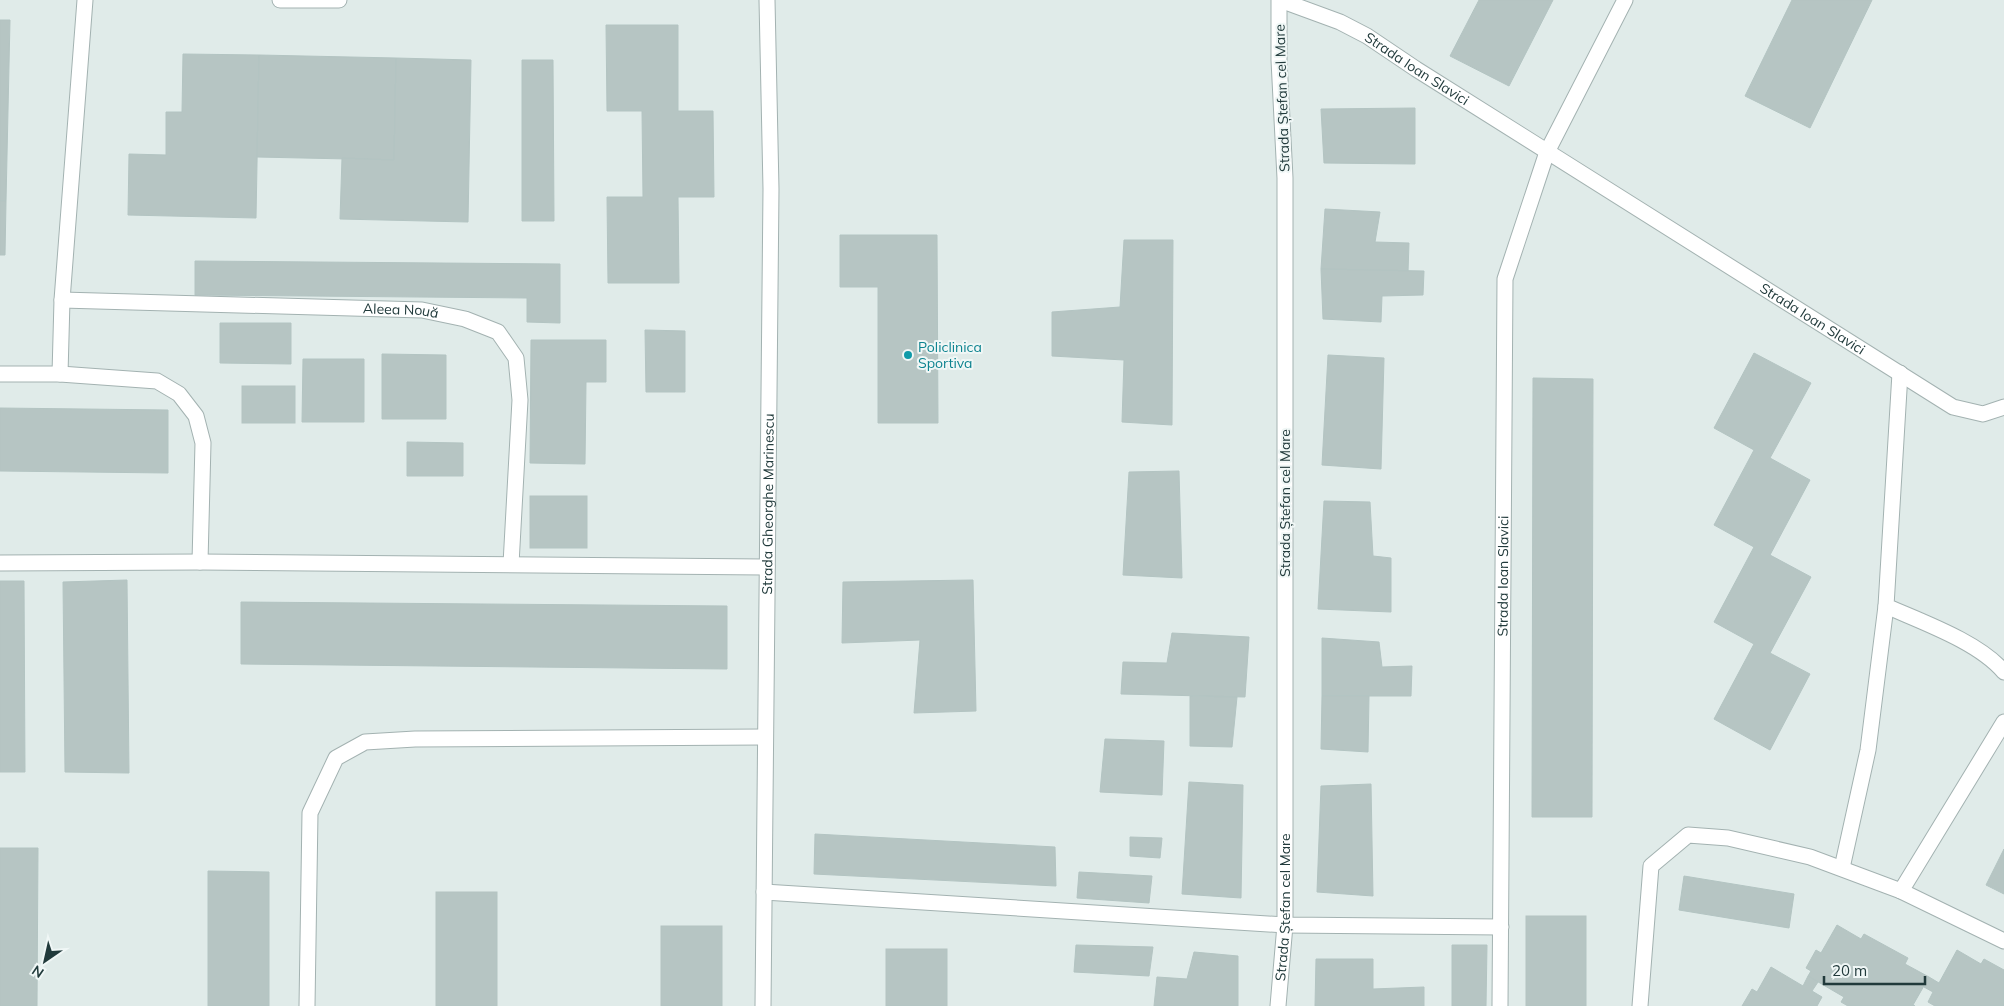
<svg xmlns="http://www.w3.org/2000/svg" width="2004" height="1006" viewBox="0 0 2004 1006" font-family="Mulish,sans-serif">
<rect width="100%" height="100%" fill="#e0ebe9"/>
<g fill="#b6c5c3" stroke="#b3c4c2">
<path d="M1479,0h74l-44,86 -59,-30z"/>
<path d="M1792,0h80l-62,128 -65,-32z"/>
<path d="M0,20h10l-4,181h-6z"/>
<path d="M606,25h72v86h35l1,86h-36l1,86h-71l-1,-86h36l-1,-86h-35z"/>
<path d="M183,54l76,1 -3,163 -128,-3 1,-61 37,1v-43h16z"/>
<path d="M259,55l137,3 -2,102 -137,-3z"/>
<path d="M396,58l75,2 -3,162 -128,-3 2,-61 52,2z"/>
<path d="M522,60h31l1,161h-32z"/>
<path d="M1415,108v56l-91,-1 -3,-54z"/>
<path d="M0,201h6l-1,54h-5z"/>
<path d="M1325,209l55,3 -5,30 34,1 -1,29 -87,-3z"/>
<path d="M840,235h97l1,188h-60v-136h-38z"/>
<path d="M1124,240h49l-1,185 -50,-3 2,-62 -72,-4v-44l68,-5z"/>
<path d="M195,261l365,3v59l-33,-1v-24l-332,-3z"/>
<path d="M1321,269l103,2 -1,24 -41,1 -1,26 -58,-3z"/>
<path d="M220,323h71v41l-71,-1z"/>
<path d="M645,330l40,1v61h-39z"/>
<path d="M531,340h75v42h-20l-1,82 -55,-1z"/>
<path d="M1754,353l57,30 -41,75 40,22 -40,75 41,22 -41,76 40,21 -40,76 -56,-31 40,-75 -40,-22 40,-75 -40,-22 40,-75 -40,-22z"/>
<path d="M382,354l64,1v64h-64z"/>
<path d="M1328,355l56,3 -3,111 -59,-4z"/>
<path d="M303,359h61v63h-62z"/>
<path d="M1533,378l60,1 -1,438h-60z"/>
<rect x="242" y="386" width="53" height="37"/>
<path d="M0,408l168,2v63l-168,-2z"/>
<path d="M407,442l56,1v33h-56z"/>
<path d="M1179,471l3,107 -59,-3 6,-103z"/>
<rect x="530" y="496" width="57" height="52"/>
<path d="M1324,501l46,1 3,54 18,2v54l-73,-3z"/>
<path d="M127,580l2,193 -64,-1 -2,-190z"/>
<path d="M973,580l3,131 -62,2 6,-73 -78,3 1,-61z"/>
<path d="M0,581h24l1,191h-25z"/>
<path d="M241,602l486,4v63l-486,-5z"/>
<path d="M1172,633l77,4 -4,60 -124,-3 2,-32 44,1z"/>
<path d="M1322,638l57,4 3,25 30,-1 -1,30h-89z"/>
<path d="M1190,696l47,1 -5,50 -42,-1z"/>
<path d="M1322,696h47l-1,56 -47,-3z"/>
<path d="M1105,739l59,2 -2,54 -62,-3z"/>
<path d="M1189,782l54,3 -2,113 -59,-4z"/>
<path d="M1371,784l2,112 -56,-4 4,-106z"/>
<path d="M815,834l240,13 1,39 -242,-12z"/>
<path d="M1130,837l32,1 -2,20 -30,-2z"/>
<path d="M0,848h38l-1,158h-37z"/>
<path d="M2004,849v45l-18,-9z"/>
<path d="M208,871l61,1v134h-61z"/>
<path d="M1079,872l73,4 -3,27 -72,-5z"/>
<path d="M1684,876l110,18 -5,34 -110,-18z"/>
<rect x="436" y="892" width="61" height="114"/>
<rect x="1526" y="916" width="60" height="90"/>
<path d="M1837,925l24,14 3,-5 44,24 -3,6 24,13 -16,28 2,1h-67l-7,-4 3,-5 -36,-21 3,-5 -5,-3 10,-18 5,3z"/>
<rect x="661" y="926" width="61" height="80"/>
<path d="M1076,945l77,2 -4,29 -75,-4z"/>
<path d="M1452,945h35l-1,61h-34z"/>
<rect x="886" y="949" width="61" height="57"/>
<path d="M1957,950l24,14 3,-5 20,11v36h-69l-7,-4 5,-10 -9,-5 5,-10 10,6z"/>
<path d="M1194,952l44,4v50h-84l3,-29 30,2z"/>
<path d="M1316,959h57v30l51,-2v19h-109z"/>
<path d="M1771,967l32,19 5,-10 10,6 -6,9 10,6 -5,9h-75l10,-17 5,3z"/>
</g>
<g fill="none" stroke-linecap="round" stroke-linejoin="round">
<defs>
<g id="service">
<path d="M1900,373l-14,233c36,16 93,36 118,66"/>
<path d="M2004,722l-103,169 103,50"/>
<path d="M1842,868l26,-118 18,-144"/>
<path d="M307,1006l3,-193 26,-55 29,-16 50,-3 350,-2"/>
<path id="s1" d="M1500,1006l5,-727 42,-127 78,-152"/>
<path d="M1640,1006l11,-140 37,-31 40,3 82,19 91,34"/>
</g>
<g id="minor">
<path d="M280,0h59"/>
<path id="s2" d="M1280,0l60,22 27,14 49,33 537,338 30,7 21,-7"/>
<path id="s3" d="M62,300l360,10 43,9 33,13 18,26 4,42 -9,164"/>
<path d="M0,374h60l97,7 22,13 17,22 7,27 -3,119"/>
<path d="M60,374l2,-74 23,-300"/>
<path d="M0,563l200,-1 567,5"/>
<path d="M764,892l521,33 216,2"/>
<path id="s4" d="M763,1006l8,-817 -4,-189"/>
<path id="s5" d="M1278,1006l7,-81v-747l-6,-118v-60"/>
</g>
</defs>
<use href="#service" stroke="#a3b2b1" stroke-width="17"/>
<use href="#minor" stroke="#a3b2b1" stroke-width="17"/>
<use href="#service" stroke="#fff" stroke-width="15"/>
<use href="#minor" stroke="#fff" stroke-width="15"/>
</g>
<circle fill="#0f9aa8" stroke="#f0f7f6" stroke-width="2" cx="908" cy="355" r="5"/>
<g text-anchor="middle" stroke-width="4" stroke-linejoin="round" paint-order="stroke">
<g font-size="14" fill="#213a3b" stroke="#f0f7f6">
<text dy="5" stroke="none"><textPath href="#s2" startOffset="154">Strada Ioan Slavici</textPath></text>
<text transform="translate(1282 98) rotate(-92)" y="5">Strada Ștefan cel Mare</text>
<text dy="5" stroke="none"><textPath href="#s3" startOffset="339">Aleea Nouă</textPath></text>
<text dy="5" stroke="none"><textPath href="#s2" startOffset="622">Strada Ioan Slavici</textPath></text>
<text dy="5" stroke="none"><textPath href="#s4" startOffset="502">Strada Gheorghe Marinescu</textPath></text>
<text transform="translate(1285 503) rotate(-90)" y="5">Strada Ștefan cel Mare</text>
<text dy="5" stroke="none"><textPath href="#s1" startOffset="430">Strada Ioan Slavici</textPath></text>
<text dy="5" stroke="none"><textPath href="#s5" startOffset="99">Strada Ștefan cel Mare</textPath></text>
</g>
<g font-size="14" fill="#0d838f" stroke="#f0f7f6" text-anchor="start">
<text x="918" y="352">Policlinica<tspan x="918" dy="16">Sportiva</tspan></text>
</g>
</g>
<g transform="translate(45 961) rotate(214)" stroke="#f0f7f6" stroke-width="4" paint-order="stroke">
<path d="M0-4L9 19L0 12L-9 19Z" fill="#213a3b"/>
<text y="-8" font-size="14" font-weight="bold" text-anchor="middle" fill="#213a3b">N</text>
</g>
<path d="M1824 976v8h101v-8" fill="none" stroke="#213a3b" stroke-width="2.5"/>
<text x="1832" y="976" font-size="15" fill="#213a3b" stroke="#f0f7f6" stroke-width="4" paint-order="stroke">20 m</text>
</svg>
